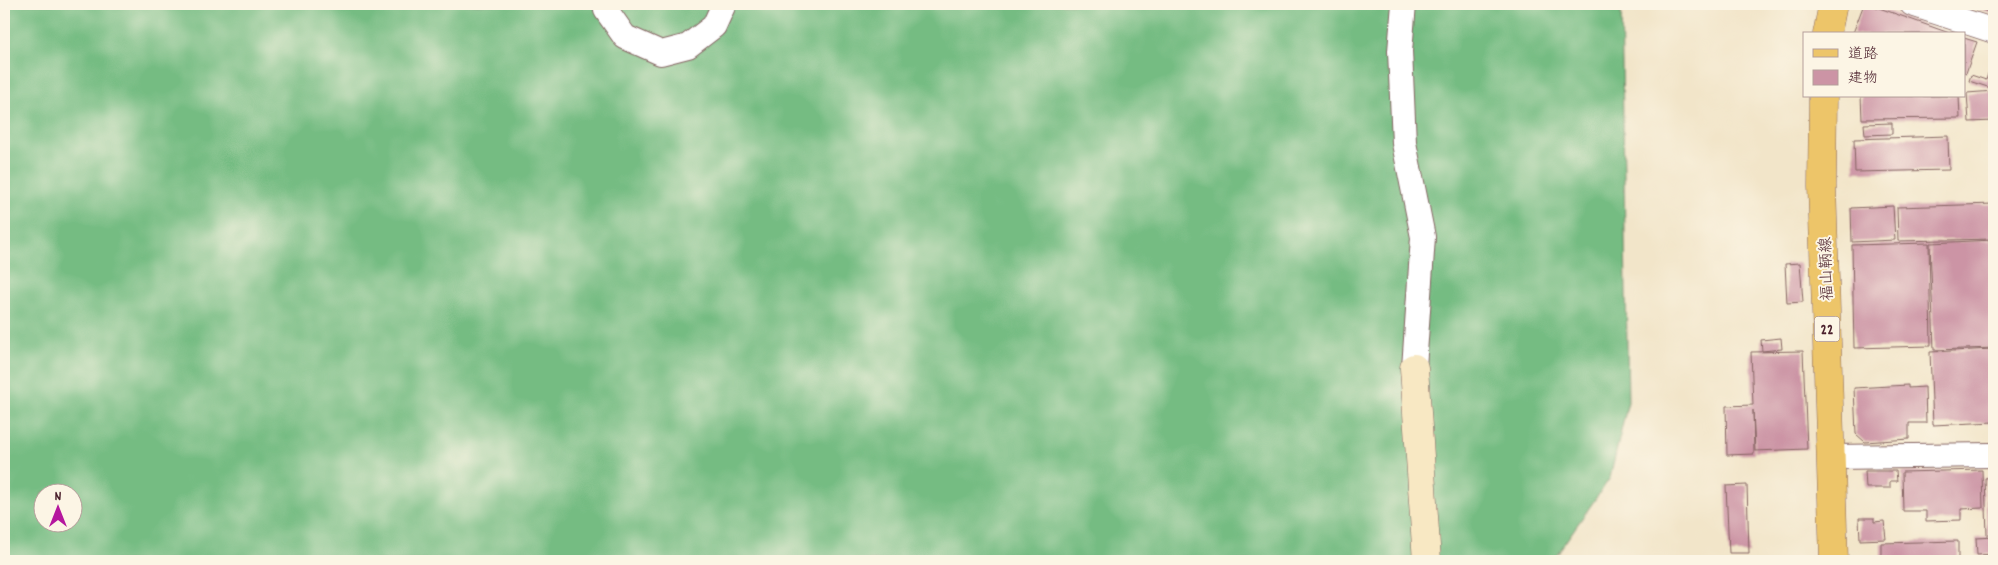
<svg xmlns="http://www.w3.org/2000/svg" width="1998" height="565" viewBox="0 0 1998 565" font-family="Dekko,'Klee One',sans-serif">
<rect width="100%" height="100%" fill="#fcf5e5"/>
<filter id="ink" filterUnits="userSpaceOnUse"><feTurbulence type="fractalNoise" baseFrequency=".02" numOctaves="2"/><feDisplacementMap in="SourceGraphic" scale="10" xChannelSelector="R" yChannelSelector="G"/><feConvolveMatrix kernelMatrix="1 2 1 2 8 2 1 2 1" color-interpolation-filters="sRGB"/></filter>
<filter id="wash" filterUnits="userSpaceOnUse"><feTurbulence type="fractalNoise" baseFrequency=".0096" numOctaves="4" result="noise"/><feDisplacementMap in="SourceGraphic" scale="20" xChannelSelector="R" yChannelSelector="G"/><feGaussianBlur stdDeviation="1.12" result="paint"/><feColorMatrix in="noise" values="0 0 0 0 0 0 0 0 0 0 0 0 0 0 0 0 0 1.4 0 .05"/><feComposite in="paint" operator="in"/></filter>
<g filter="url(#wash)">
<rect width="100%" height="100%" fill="#f2e5c9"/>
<path fill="#74bc82" stroke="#5f6e56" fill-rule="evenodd" d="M4,4h1617l7,398 -18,76 -58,83h-1548zM42,492h30v30h-30z"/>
<g id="blocks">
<g fill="#cc94a5">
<path d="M1864,4h4l84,30h-97l-2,-1z"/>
<path d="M1966,4h28v10z"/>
<path d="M1964,38l13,4 -11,31 -2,-1z"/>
<path d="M1989,71l5,2v16l-25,-8 2,-6 15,5z"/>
<path d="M1994,91v30l-25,1 -2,-29z"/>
<path d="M1861,96h98l1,22 -98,1z"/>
<path d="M1892,123v11l-27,1 -1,-11z"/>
<path d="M1948,136l1,34 -94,2 -1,-33z"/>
<path d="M1994,204v35l-96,2 -1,-34z"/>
<path d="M1893,206l2,34 -43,2 -1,-34z"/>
<path d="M1994,240v108l-60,2 -4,-107z"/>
<path d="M1929,243l2,103 -77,2 -2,-103z"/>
<path d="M1800,263l3,39 -16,1 -2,-39z"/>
<path d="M1781,338l1,11 -20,2 -1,-11z"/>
<path d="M1994,349v73l-61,3 -3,-73z"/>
<path d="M1803,351l4,98 -52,2 -2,-41 1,44 -27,1 -1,-49 27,-1 -2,-53z"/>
<path d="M1908,385v3l17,-1 1,36h-17v16l-44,3 -9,-8 -2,-46z"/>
<path d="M1982,470l1,38 -22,1v11l-35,1v-10h-23l-1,-39z"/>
<path d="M1865,471h31l1,10h-7v7h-24z"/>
<path d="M1994,477v58h-7l-2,-57z"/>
<path d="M1747,485l2,68h-20l-3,-67z"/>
<path d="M1859,518h15v4l10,-1 2,18 -26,1z"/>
<path d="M1994,537v17l-17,1 -1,-17z"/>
<path d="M1958,541v20h-77v-18z"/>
</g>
</g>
</g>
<g filter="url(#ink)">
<use href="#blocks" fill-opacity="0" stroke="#856462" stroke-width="1"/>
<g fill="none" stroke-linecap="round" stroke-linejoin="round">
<defs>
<g id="street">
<path d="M606,4v6l19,27 36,16 27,-7 26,-20 10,-22"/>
<path d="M1404,4l-4,47 4,92 19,94 -9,131"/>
<path d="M1912,4l82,27"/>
<path d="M1831,457l163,-2"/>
</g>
<path id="secondary" d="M1414,368l13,193"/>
<g id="primary">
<path d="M1827,34l6,-30"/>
<path d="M1823,96l-1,90 12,375"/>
</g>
</defs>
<use href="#street" stroke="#856462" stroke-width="26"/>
<use href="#secondary" stroke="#856462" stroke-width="29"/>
<use href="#primary" stroke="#856462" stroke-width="29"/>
<use href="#street" stroke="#fff" stroke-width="24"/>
<use href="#secondary" stroke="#f8e8c3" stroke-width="28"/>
<use href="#primary" stroke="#edc569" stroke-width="28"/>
</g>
</g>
<g text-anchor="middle" stroke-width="4" stroke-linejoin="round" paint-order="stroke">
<rect fill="#fcf5e5" stroke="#7f5f63" stroke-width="1" x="1814.5" y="316.5" width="25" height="25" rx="4"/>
<g font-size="15" font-weight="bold" fill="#4a1f2b">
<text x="1827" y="334">22</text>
</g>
<g font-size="16" fill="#4a1f2b" stroke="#fcf5e5">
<text transform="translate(1825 269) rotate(-92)" y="6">福山鞆線</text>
</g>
</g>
<rect width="1998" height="565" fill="none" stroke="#fcf5e5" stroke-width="20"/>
<rect x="1803" y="32" width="162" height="65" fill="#fcf5e5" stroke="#b59f9b"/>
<rect x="1813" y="49" width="25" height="8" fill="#edc569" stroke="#b59f9b"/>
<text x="1848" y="58" font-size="15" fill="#4a1f2b">道路</text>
<rect x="1813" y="70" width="25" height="15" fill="#cc94a5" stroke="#b59f9b"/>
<text x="1848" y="82" font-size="15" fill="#4a1f2b">建物</text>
<g transform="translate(58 508)"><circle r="24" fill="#fcf5e5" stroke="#b59f9b"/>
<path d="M0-4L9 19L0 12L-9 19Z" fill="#b5179e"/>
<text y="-8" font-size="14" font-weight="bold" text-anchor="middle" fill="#4a1f2b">N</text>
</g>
</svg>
